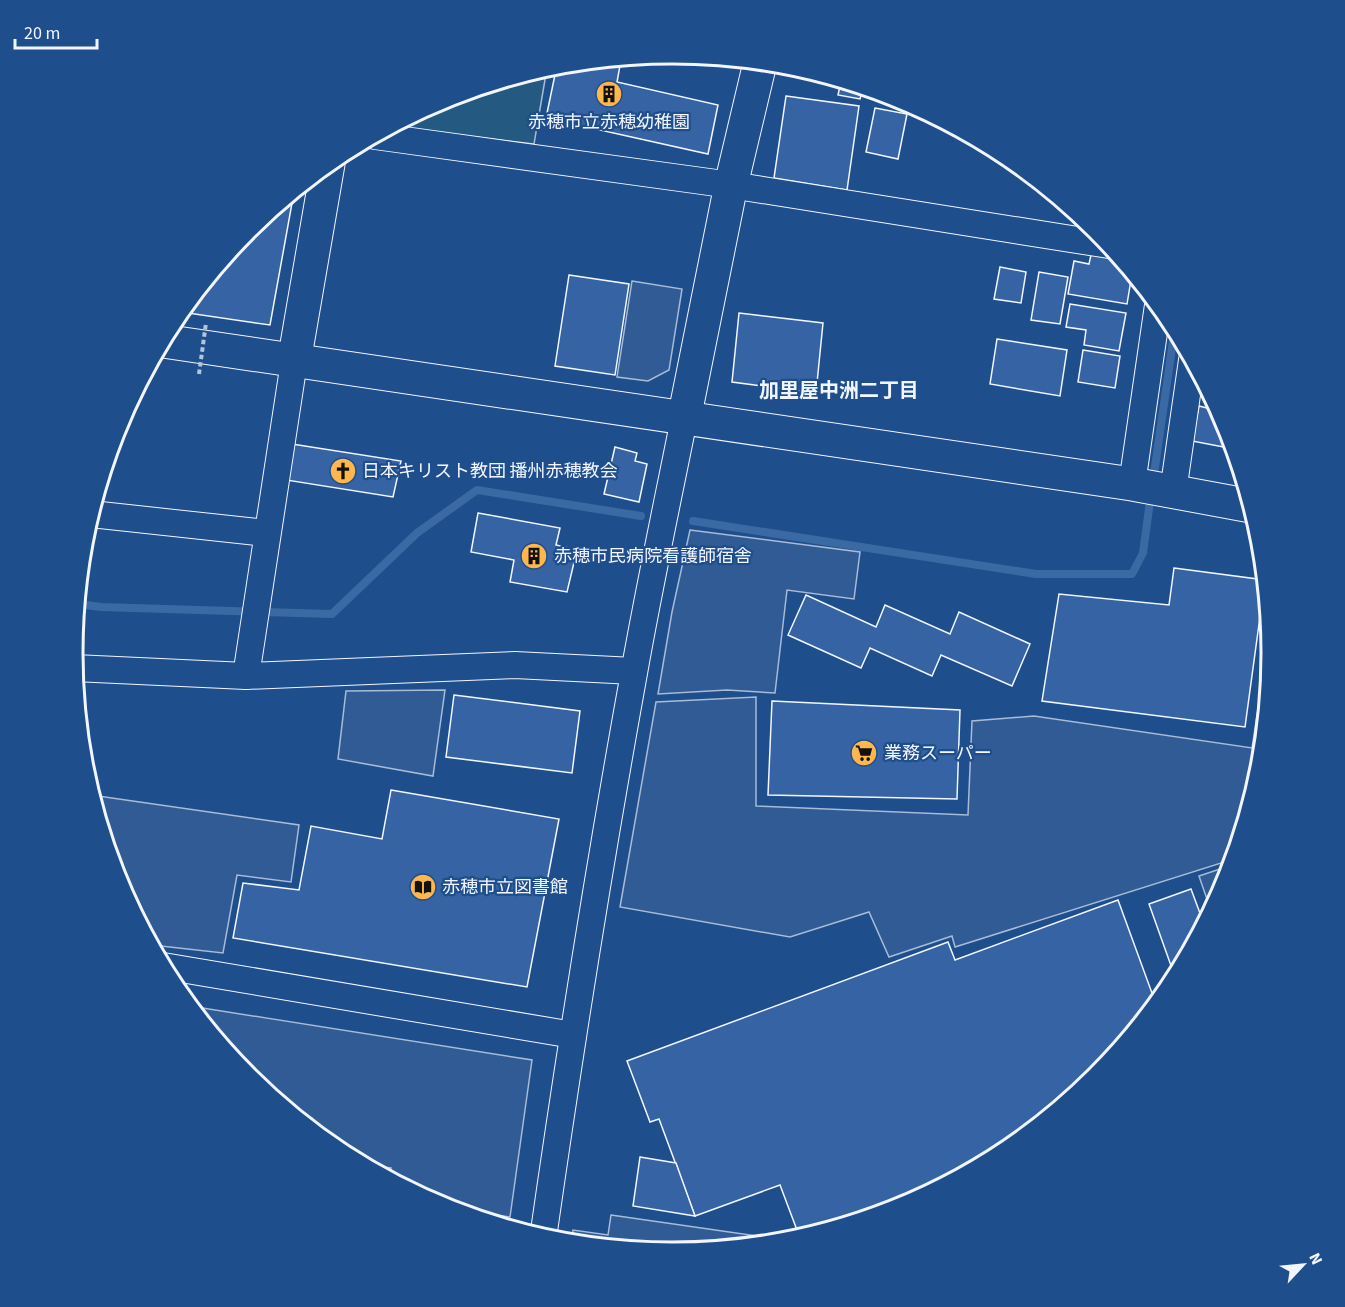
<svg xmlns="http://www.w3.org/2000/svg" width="1345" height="1307" viewBox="0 0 1345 1307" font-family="'Source Sans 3','Noto Sans JP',sans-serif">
<rect width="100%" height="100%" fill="#1f4e8c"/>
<path fill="#245a82" stroke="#a8bbd7" stroke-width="1.5" d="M547,68l-13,76 -143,-17 52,-27z"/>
<g fill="#305b95" stroke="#a8bbd7" stroke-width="1.5">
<path d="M632,281l50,8 -13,81 -21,11 -31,-4z"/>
<path d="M690,530l170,22 -6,47 -67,-9 -12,103 -48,-3 -69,4 14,-82z"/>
<path d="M1270,631l2,23 -12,117 -26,88 -279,88 -3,-11 -63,21 -20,-45 -79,25 -170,-30 36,-205 100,-5v109l212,9 4,-94 62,-5 218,32z"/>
<path d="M445,690l-12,86 -95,-17 8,-68z"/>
<path d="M98,796l201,29 -8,57 -54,-7 -14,78 -71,-8 -33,-62 -23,-74z"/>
<path d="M1232,865l-6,18 -15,28 -12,-35z"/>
<path d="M190,1006l342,54 -22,157 -67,-10 -53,-28 1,-11 -27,-3 -25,-13 -28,-23 1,-11 -17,-3 -47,-38z"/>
<path d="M611,1215l180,26 -119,12 -100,-10 1,-13 35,5z"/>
</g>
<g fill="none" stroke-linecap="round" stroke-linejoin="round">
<g stroke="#3b69a3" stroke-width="8">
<path d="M1153,481l22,-154"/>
<path d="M693,521l343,53h96l11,-21 8,-59"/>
<path d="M78,604l23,3 231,7 85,-81 60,-43 164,26"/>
</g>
</g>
<g fill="#3563a3" stroke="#f2f6ff" stroke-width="1.5">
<path d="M673,54l14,1 -1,8 -65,-3 -4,22 101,23 -10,49 -162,-36 11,-53z"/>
<path d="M841,81l22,7 -3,11 -22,-4z"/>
<path d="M867,89l21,6 -1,6 -22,-4z"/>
<path d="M786,96l73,10 -12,84 -73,-12z"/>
<path d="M875,108l32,6 -9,45 -32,-7z"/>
<path d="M294,192l-24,133 -89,-13 68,-83z"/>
<path d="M1092,250l24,4 16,20 -5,30 -59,-10 6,-33 15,3z"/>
<path d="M1000,267l26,5 -5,31 -27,-4z"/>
<path d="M1039,272l29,5 -8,47 -29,-4z"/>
<path d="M569,275l60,9 -14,91 -60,-9z"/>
<path d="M1070,304l56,9 -7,38 -35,-6 2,-15 -20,-3z"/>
<path d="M739,313l84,10 -7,70 -84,-11z"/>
<path d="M997,339l70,11 -7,46 -70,-12z"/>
<path d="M1083,350l37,6 -5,32 -37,-6z"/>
<path d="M1199,406l20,5 7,13 8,25 -42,-8z"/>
<path d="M292,444l109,17 -8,36 -107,-17z"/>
<path d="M615,447l22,6 -2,8 12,3 -8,38 -35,-8z"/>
<path d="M478,513l82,15 -4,17 21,5 -10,42 -57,-10 4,-22 -43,-8z"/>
<path d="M1174,568l91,12 -20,147 -203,-26 17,-107 110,11z"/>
<path d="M806,595l70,32 9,-22 65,29 9,-22 71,32 -18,42 -71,-31 -9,21 -62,-28 -9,20 -73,-33z"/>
<path d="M454,695l126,16 -8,62 -126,-16z"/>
<path d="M772,701l188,9 -3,89 -189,-4z"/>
<path d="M391,790l168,29 -32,168 -294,-49 10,-55 56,7 12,-64 71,13z"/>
<path d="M1191,889l13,35 -25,48 -5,2 -25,-70z"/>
<path d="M1118,900l38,104 -60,74 -91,74 -65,35 -140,51 -20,-53 -85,31 -36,-97 -9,3 -23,-61 321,-119 7,18z"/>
<path d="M640,1157l36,6 19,53 -62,-10z"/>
</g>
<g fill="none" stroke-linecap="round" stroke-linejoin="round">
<defs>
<g id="street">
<path d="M375,136l356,49 378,60"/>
<path d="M1132,484l26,-179"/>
<path d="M1173,492l19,-132"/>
<path d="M91,514l176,19"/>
<path d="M74,668l172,8 269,-11 119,6"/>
<path d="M246,676l48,-314"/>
<path d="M163,966l410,69"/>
<path d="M543,1238c27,-189 57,-377 91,-565 15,-85 33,-169 50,-254"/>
</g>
<g id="secondary">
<path d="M163,341l969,143 119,22"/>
<path d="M294,362l34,-198"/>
<path d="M684,419l47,-234 29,-122"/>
</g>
</defs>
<use href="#street" stroke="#f2f6ff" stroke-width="28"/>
<use href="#secondary" stroke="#f2f6ff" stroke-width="35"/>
<use href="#street" stroke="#1f4e8c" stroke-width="26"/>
<use href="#secondary" stroke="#1f4e8c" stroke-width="33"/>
<path stroke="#b3c4dc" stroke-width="4" stroke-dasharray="4.5 3" stroke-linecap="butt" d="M199,374l7,-51"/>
</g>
<defs>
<symbol id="building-disc" viewBox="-11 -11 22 22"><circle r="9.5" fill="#ffb74d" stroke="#1f4e8c"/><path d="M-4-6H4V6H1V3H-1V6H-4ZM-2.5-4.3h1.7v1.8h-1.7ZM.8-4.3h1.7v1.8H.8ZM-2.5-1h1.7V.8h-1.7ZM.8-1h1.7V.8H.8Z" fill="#111"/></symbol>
<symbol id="church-disc" viewBox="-11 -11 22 22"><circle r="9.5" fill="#ffb74d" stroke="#1f4e8c"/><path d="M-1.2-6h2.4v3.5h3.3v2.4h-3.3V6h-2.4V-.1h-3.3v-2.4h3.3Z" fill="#111"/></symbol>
<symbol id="supermarket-disc" viewBox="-11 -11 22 22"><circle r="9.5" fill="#ffb74d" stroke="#1f4e8c"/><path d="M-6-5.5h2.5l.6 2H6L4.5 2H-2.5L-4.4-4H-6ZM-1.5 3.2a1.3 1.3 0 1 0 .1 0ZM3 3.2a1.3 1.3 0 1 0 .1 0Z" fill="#111"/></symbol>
<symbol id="library-disc" viewBox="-11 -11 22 22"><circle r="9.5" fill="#ffb74d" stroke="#1f4e8c"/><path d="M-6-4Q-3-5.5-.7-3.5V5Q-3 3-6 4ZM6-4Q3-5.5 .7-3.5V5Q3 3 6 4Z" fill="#111"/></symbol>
</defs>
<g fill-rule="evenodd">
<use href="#building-disc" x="594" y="79" width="30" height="30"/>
<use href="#church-disc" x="328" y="456" width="30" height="30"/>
<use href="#building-disc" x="519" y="541" width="30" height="30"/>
<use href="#supermarket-disc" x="849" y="738" width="30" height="30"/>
<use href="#library-disc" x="408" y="872" width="30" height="30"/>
</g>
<g text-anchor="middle" stroke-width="4.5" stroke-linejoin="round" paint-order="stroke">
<g font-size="18" fill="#f2f6ff" stroke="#1f4e8c" text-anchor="start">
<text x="609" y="128" text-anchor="middle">赤穂市立赤穂幼稚園</text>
<text x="362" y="477">日本キリスト教団 播州赤穂教会</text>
<text x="554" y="562">赤穂市民病院看護師宿舎</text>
<text x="884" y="759">業務スーパー</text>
<text x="442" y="893">赤穂市立図書館</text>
</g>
<g font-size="20" font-weight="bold" fill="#f2f6ff" stroke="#1f4e8c">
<text x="839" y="397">加里屋中洲二丁目</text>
</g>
</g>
<path d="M0 0H1345V1307H0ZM83 653a589 589 0 1 1 1178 0a589 589 0 1 1-1178 0Z" fill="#1f4e8c" fill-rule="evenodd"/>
<path fill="none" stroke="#f2f6ff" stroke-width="3" d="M83 653a589 589 0 1 1 1178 0a589 589 0 1 1-1178 0Z"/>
<g transform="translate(1303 1265) rotate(64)" stroke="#1f4e8c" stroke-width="4.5" paint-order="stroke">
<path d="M0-4.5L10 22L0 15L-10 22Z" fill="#f2f6ff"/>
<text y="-9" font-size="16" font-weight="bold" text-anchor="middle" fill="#f2f6ff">N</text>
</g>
<path d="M15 39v9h82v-9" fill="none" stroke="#f2f6ff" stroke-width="3"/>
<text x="24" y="39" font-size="18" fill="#f2f6ff" stroke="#1f4e8c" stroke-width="4.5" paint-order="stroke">20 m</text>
</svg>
